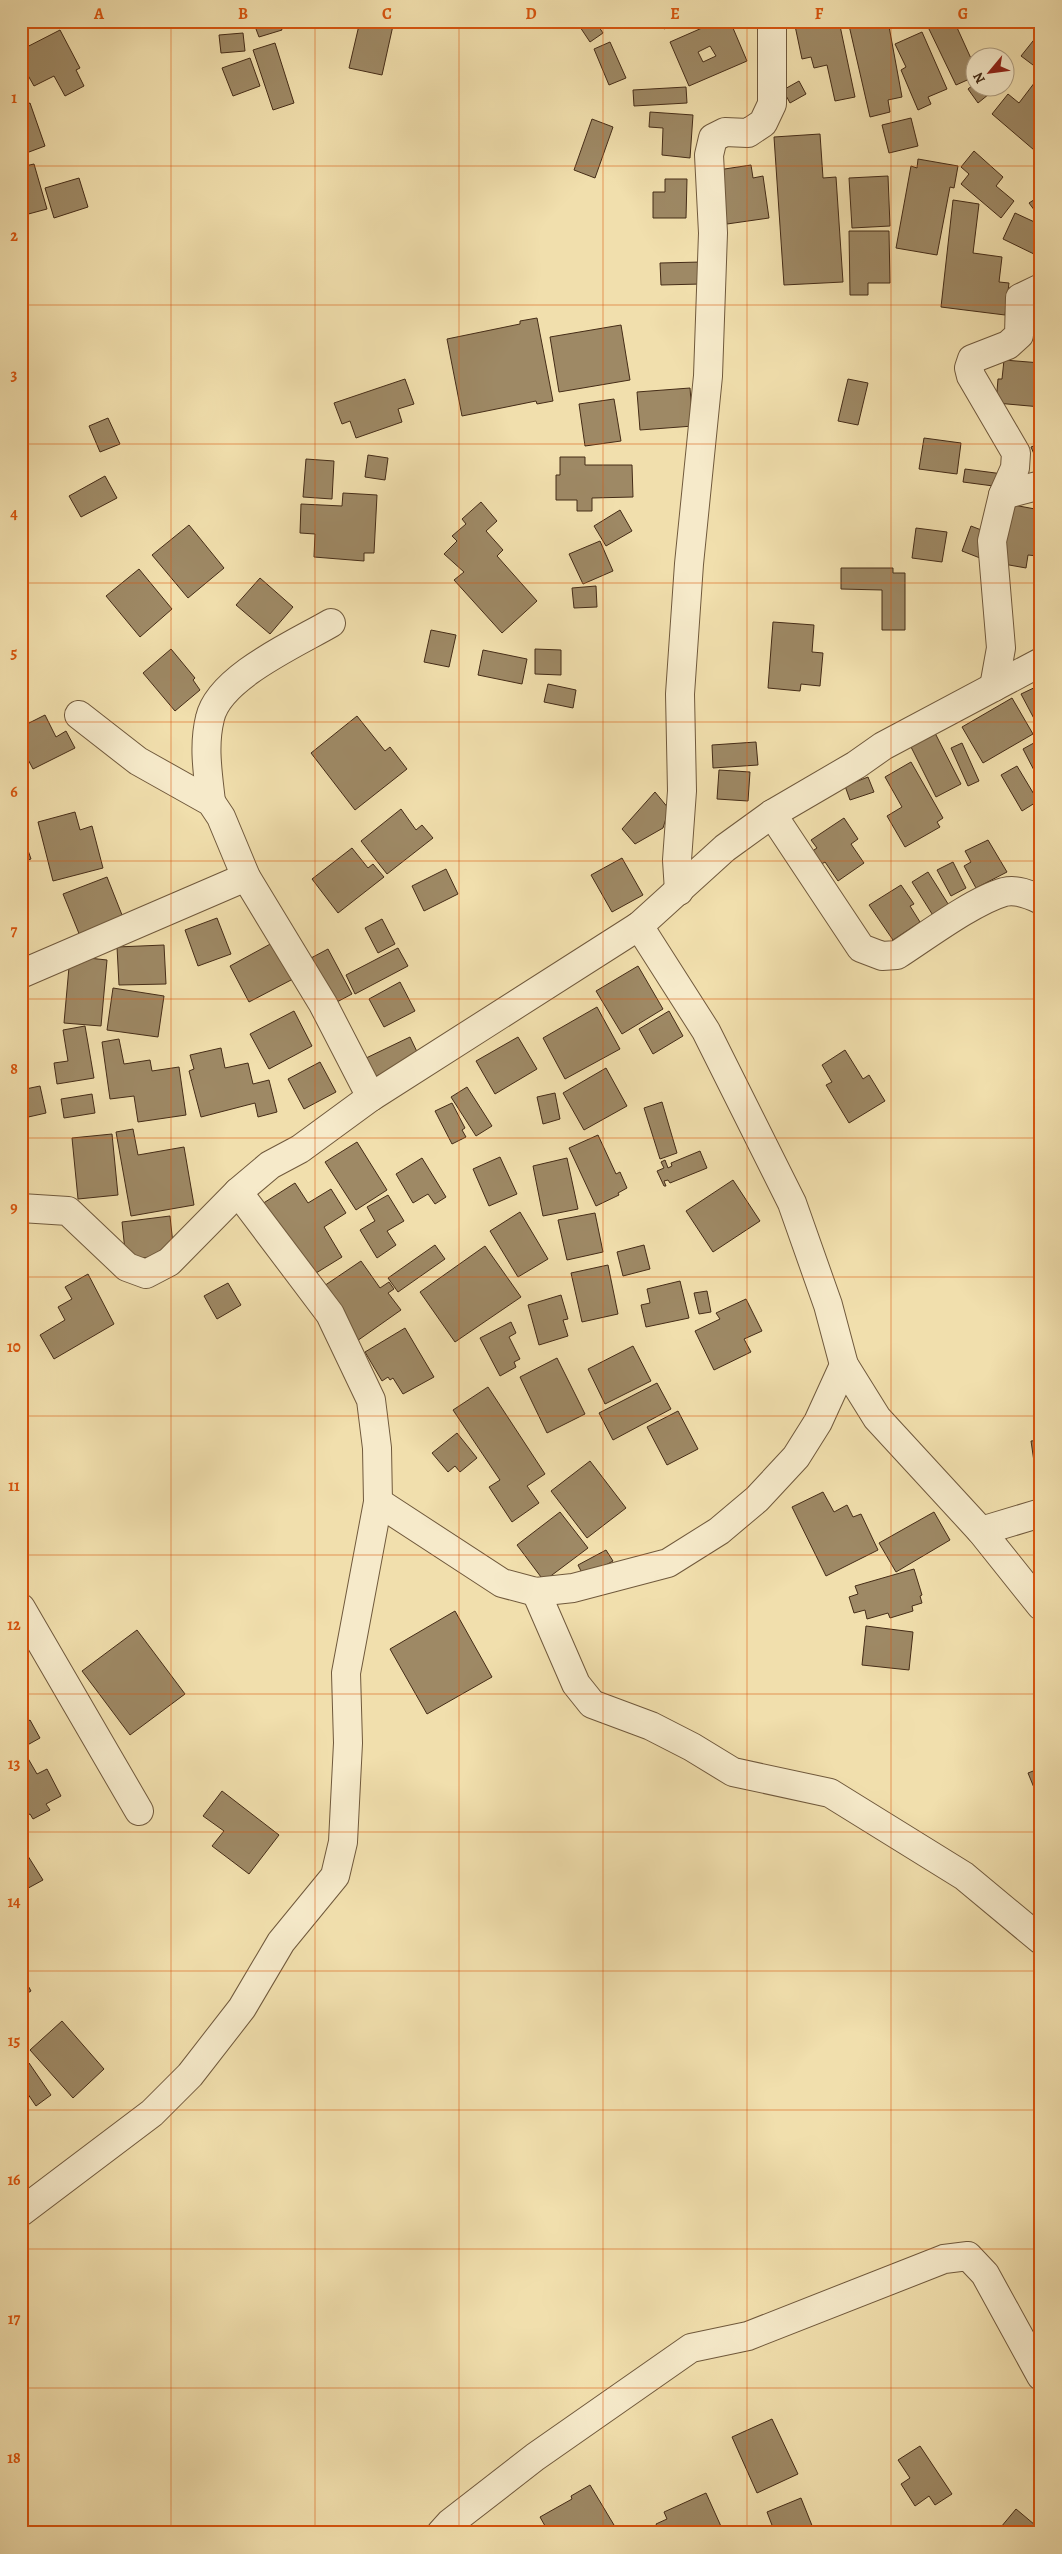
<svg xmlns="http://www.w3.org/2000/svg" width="1062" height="2554" viewBox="0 0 1062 2554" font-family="Alegreya,serif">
<rect width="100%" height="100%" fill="#f1dfad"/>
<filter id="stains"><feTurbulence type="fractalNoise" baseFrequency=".004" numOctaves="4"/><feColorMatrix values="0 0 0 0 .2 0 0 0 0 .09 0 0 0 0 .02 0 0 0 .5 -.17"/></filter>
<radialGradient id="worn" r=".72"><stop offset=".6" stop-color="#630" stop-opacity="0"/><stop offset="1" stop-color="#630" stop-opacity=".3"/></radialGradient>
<g fill="#9e8965" stroke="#452c17" fill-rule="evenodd">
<path d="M253,21h26l3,9 -23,7z"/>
<path d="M360,21h34l-12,54 -33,-7z"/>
<path d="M576,21h19l8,12 -13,9z"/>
<path d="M660,21h19l-15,8z"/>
<path d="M718,21h12l17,40 -58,25 -19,-44zM710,46l6,10 -13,6 -5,-10z"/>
<path d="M794,21h21v3l24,-3 16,76 -20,4 -8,-36 -13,3 -3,-11 -9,2z"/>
<path d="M848,21h40l14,76 -14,3 2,12 -20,5z"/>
<path d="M940,21h14l20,44v12l-18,8 -28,-58z"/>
<path d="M60,30l20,38 -4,2 8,16 -19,10 -11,-20 -20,10 -13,-23v-13z"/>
<path d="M1041,31v40l-20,-15z"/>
<path d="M922,32l25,57 -19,8 3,7 -13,6 -17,-40 5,-3 -11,-23z"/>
<path d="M243,33l2,18 -24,2 -2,-18z"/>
<path d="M610,42l16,36 -17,7 -15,-36z"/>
<path d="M275,43l19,60 -21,7 -20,-60z"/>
<path d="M250,58l10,28 -27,10 -11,-28z"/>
<path d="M799,81l7,13 -16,9 -7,-13z"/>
<path d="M1035,82l6,5v69l-49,-42 16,-20 11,9z"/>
<path d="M974,84v4h18l2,2 -16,13 -10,-14z"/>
<path d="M686,87l1,16 -53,3 -1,-16z"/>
<path d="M30,103l15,43 -24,9v-49z"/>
<path d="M650,112l43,3 -3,43 -28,-3 1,-27 -14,-1z"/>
<path d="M911,118l7,28 -29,7 -7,-28z"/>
<path d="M592,119l21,8 -18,51 -21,-8z"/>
<path d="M820,134l3,44 13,-1 7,105 -59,3 -10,-148z"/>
<path d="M974,151l29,26 -7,9 18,15 -13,17 -40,-34 8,-10 -8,-7z"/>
<path d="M918,159l40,7 -4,22 -4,-1 -13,68 -41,-7 15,-82 6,2z"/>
<path d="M34,164l13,45 -26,7v-49z"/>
<path d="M751,165l2,13 10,-2 6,42 -42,6 -9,-54z"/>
<path d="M888,176l2,50 -38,2 -3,-50z"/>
<path d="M79,178l9,29 -34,11 -9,-30z"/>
<path d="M665,179h22l-1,39h-33v-26h12z"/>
<path d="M1041,188v31l-12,-16 11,-7 -4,-5z"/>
<path d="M953,200l26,4 -6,49 29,4 -3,25 10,1 -4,32 -64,-8z"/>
<path d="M1015,213l26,12v20l-5,10 -33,-16z"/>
<path d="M849,231h40l1,52h-22v12h-18z"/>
<path d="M701,262v22l-40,1 -1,-22z"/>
<path d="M537,318l16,83 -16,3 -1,-3 -74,15 -15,-77 73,-15v-3z"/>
<path d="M621,325l9,55 -71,12 -9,-55z"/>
<path d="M1004,360l37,3v44l-45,-4 2,-24h4z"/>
<path d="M405,379l9,25 -16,5 4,13 -46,16 -6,-17 -8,3 -8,-21z"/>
<path d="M848,379l20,4 -10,42 -20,-4z"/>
<path d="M690,388l3,38 -53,4 -3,-38z"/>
<path d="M614,399l7,42 -36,5 -6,-42z"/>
<path d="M108,418l12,26 -20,8 -11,-26z"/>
<path d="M924,438l37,5 -4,31 -38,-5z"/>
<path d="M1041,443v16l-4,2 -6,-14z"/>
<path d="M368,455l20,3 -3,22 -20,-3z"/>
<path d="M560,457h25v8h47l1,32 -41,1v13h-15v-11h-21v-25h4z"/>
<path d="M306,459l28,2 -2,38 -29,-2z"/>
<path d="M965,469l38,5 -2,13 -38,-5z"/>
<path d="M105,476l12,22 -36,19 -12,-21z"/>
<path d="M343,493l34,2 -3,58h-10v8l-50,-4 1,-23 -15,-1 1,-29 41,2z"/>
<path d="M481,502l16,19 -11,10 17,19 -6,6 40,45 -35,32 -48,-53 10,-8 -20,-18 13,-13 -5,-5 14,-12 -4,-5z"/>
<path d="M1008,504l27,5 -1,10 6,2 -2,35 -10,-1 -2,13 -28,-5z"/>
<path d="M620,510l12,21 -26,15 -12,-20z"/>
<path d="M189,525l35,43 -36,30 -36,-43z"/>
<path d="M971,526l18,7 -9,25 -18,-7z"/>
<path d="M916,528l31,4 -5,30 -30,-4z"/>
<path d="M600,541l13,30 -30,13 -14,-30z"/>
<path d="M841,568h52v5h12v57h-23v-40l-41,-1z"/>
<path d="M139,569l33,40 -32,28 -34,-41z"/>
<path d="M260,578l33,29 -23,27 -34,-29z"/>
<path d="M596,586l1,21 -23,1 -2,-20z"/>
<path d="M773,622l41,3 -2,27 11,1 -3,33 -19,-2 -1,7 -32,-3z"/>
<path d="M431,630l25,5 -7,32 -25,-5z"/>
<path d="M171,649l24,29 -2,2 7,10 -25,21 -32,-38z"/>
<path d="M535,649l26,1v25l-26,-1z"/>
<path d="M483,650l44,9 -5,25 -44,-9z"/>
<path d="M548,684l28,6 -3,18 -29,-6z"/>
<path d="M1040,685l1,43h-2l-18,-34z"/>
<path d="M1012,698l21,36 -50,29 -21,-36z"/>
<path d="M45,715l11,22 10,-6 9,17 -42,21 -12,-23v-19z"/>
<path d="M357,716l28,35 5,-4 17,22 -52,41 -44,-57z"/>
<path d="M935,733l26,51 -25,13 -26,-52z"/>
<path d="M1041,739v35l-4,2 -14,-27z"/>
<path d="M756,742l2,23 -45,3 -1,-23z"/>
<path d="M962,743l17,38 -11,5 -17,-38z"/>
<path d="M911,762l32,56 -6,4 3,5 -35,20 -18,-31 15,-9 -17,-30z"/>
<path d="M1017,766l21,35 -16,10 -21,-36z"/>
<path d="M719,770l31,2 -2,29 -31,-2z"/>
<path d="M868,777l6,15 -24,8 -5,-14z"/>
<path d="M655,792l14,17 -6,19 -28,16 -13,-15z"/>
<path d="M401,809l15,21 6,-5 11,13 -46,36 -26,-33z"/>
<path d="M75,812l5,18 12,-4 11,42 -50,13 -15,-59z"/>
<path d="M844,818l14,21 -7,5 13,19 -26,18 -13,-19 -5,3 -9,-13 6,-4 -6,-8z"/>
<path d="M21,830l10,29 -10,3z"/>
<path d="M988,840l19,32 -31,16 -12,-22 7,-4 -6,-11z"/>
<path d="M352,848l16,20 5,-4 11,13 -46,36 -26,-34z"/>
<path d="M622,858l21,37 -31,17 -21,-37z"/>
<path d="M953,862l13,26 -15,8 -14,-26z"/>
<path d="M446,869l12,25 -34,17 -12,-25z"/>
<path d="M928,872l22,35 -16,10 -22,-35z"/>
<path d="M107,877l17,43 -44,16 -17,-42z"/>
<path d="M901,885l13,19 -4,2 10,16 -27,18 -24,-35z"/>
<path d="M217,918l14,36 -33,12 -13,-36z"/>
<path d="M382,919l13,25 -17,9 -13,-25z"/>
<path d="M274,942l19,37 -44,23 -19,-36z"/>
<path d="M164,945l2,39 -47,1 -2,-38z"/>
<path d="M398,948l10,18 -53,28 -9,-19z"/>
<path d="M328,949l24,45 -17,9 -24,-45z"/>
<path d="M70,956l37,4 -6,66 -37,-3z"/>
<path d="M638,966l25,43 -41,25 -26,-43z"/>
<path d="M400,982l15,29 -31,16 -15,-28z"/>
<path d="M113,988l51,8 -6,41 -51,-7z"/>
<path d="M597,1007l23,42 -55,30 -22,-41z"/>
<path d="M294,1011l18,35 -43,23 -19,-35z"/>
<path d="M669,1011l14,25 -30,18 -14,-25z"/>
<path d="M85,1026l9,52 -37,6 -3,-21 14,-2 -5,-31z"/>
<path d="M410,1037l9,19 -49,23 -8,-19z"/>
<path d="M518,1037l19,32 -42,25 -19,-33z"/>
<path d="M119,1039l5,25 26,-4 2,11 27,-4 7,48 -48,7 -4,-26 -24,3 -8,-57z"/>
<path d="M221,1048l4,20 23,-5 5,21 16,-4 8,32 -19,5 -3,-14 -54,14 -12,-46 5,-2 -4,-14z"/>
<path d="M845,1050l18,29 6,-4 16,26 -36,22 -23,-38 6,-3 -10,-17z"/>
<path d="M320,1062l16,30 -32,17 -16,-30z"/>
<path d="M606,1068l21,38 -43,24 -21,-37z"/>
<path d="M40,1086l6,27 -22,5 -3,-28z"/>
<path d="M467,1087l25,39 -16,10 -25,-39z"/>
<path d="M555,1093l5,26 -17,5 -6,-27z"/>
<path d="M92,1094l3,19 -31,5 -3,-19z"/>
<path d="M662,1102l15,51 -17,6 -16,-51z"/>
<path d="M452,1103l13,25 -3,2 4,7 -14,7 -17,-33z"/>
<path d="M133,1129l5,26 46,-8 10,58 -63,11 -15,-84z"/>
<path d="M112,1134l6,61 -40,4 -6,-61z"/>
<path d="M598,1135l18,39 4,-2 7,16 -9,5 1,2 -23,11 -27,-58z"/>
<path d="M357,1142l30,48 -31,20 -31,-48z"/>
<path d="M700,1151l7,17 -37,15 -2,-3 -4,1 2,5h-2l-7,-15 7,-3 -3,-6 4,-2 3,8 4,-2 -1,-3z"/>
<path d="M500,1157l17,37 -28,12 -16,-37z"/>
<path d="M422,1158l24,39 -11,7 -7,-10 -15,9 -17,-29z"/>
<path d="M567,1158l11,51 -35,7 -10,-50z"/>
<path d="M733,1180l27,41 -47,31 -27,-41z"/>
<path d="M295,1183l13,20 23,-14 15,24 -22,14 18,30 -34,21 -46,-74z"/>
<path d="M388,1195l16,26 -17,10 9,14 -19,13 -17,-28 15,-9 -8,-14z"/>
<path d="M520,1212l28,47 -30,18 -28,-46z"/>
<path d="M595,1213l8,39 -36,8 -9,-40z"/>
<path d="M170,1216l4,38 -48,6 -4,-38z"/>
<path d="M435,1245l10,14 -47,33 -10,-14z"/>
<path d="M644,1245l6,24 -27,7 -6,-24z"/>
<path d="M485,1246l36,51 -66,45 -35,-50z"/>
<path d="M361,1261l19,27 9,-6 5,7 -6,4 13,17 -44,31 -36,-53z"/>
<path d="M608,1265l10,49 -36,8 -11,-49z"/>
<path d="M88,1274l26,50 -60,35 -14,-24 25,-15 -7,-13 14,-8 -7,-12z"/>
<path d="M680,1281l9,37 -43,9 -5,-22 9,-2 -3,-14z"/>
<path d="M228,1283l13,22 -24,14 -13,-23z"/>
<path d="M707,1291l4,21 -12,2 -5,-21z"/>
<path d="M561,1295l7,24 -5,1 5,16 -29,9 -11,-40z"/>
<path d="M746,1299l16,32 -18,8 7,13 -37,18 -19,-39 25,-12 -4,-6z"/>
<path d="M511,1322l5,11 -7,4 11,22 -6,3 2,5 -16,9 -20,-38z"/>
<path d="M405,1328l29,49 -31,17 -10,-16 -3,2 -2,-3 -6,4 -17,-29z"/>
<path d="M633,1346l18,35 -46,23 -17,-35z"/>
<path d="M557,1358l28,56 -38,19 -27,-56z"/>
<path d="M657,1383l14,26 -58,31 -14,-27z"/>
<path d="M488,1387l57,87 -18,12 12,17 -27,19 -23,-35 11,-7 -47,-70z"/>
<path d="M678,1411l20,38 -31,16 -20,-38z"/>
<path d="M457,1433l20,25 -17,14 -5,-6 -7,6 -16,-19z"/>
<path d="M1041,1440v56h-2l-8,-55z"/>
<path d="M590,1461l36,47 -39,30 -36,-47z"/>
<path d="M823,1492l11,20 13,-7 6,12 8,-3 17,36 -52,26 -34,-69z"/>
<path d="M560,1512l28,36 -44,33 -27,-36z"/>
<path d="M934,1512l16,28 -54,32 -17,-29z"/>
<path d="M606,1550l7,11 -29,16 -6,-12z"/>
<path d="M914,1569l8,26 -2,1 2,7 -10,3 1,5 -23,7 -2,-5 -21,6 -2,-9 -11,3 -5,-16 9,-3 -3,-8z"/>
<path d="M455,1611l37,66 -65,37 -37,-65z"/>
<path d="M866,1626l47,6 -4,38 -47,-5z"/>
<path d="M137,1630l48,64 -55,41 -48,-64z"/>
<path d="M1036,1695h5v22h-3z"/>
<path d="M21,1716l4,7 5,-3 10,18 -18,10 15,26 10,-5 14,27 -15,8 4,6 -17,9 -3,-5 -9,4z"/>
<path d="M1041,1768v26l-4,1 -9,-22z"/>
<path d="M222,1791l57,44 -30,39 -37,-28 12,-15 -21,-15z"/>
<path d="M21,1845l22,35 -22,12z"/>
<path d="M21,1973l10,18 -10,6z"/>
<path d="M62,2021l42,48 -31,29 -43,-48z"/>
<path d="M29,2063l22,32 -15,11 -15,-22v-16z"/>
<path d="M772,2419l26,55 -41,19 -25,-56z"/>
<path d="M920,2446l32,48 -17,11 -6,-9 -14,10 -14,-22 9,-6 -12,-18z"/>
<path d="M590,2485l24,40 -13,8h-52l-9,-16 32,-18 -1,-3z"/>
<path d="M706,2493l18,40h-64l-4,-9 11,-5 -3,-7z"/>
<path d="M801,2498l14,35h-40l-8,-21z"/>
<path d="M1016,2509l25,21v3h-45z"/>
</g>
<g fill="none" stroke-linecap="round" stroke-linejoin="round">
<defs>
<g id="minor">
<path d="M1003,495l38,-10"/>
<path d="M994,687l7,-39 -9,-107 11,-46 12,-27 1,-15 -45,-77 -2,-8 3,-9 36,-14 11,-10 1,-37 21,-10"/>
<path d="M79,715l59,46 73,41 10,15 25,60 77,127 48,93"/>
<path d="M211,802c-3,-28 -8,-56 -1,-84 9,-41 87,-75 121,-95"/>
<path d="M772,814l89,134 21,8 15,-1c28,-18 76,-54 107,-63 13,-3 25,2 37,8"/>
<path d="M679,891l-2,-31 5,-69 -2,-97 9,-130 19,-188 5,-143 -4,-78 4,-17 12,-6 23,1 15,-10 9,-19v-83"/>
<path d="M639,926l67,105 86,172 36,102 16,60 33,53 104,113 60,75"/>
<path d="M21,974l225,-97"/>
<path d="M21,1208l47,3 59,56 19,7 23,-12 69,-70 32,-27 30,-16 71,-52 268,-171 86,-78 47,-34 84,-49 27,-19 158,-84"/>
<path d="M378,1502l124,81 34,9 37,-4 95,-25 51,-32 38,-32 39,-42 22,-35 26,-57"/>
<path d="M981,1531l60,-18"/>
<path d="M536,1592l40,92 16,20 59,22 41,21 41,25 97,21 134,83 77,64"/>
<path d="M21,1608l118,203"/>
<path d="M21,2212l131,-99 38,-38 52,-67 39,-66 54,-66 8,-34 5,-99 -2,-70 32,-171 -1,-54 -6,-48 -41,-86 -92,-122"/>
<path d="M441,2533l9,-10 85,-66 156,-109 57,-12 196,-77 24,-3 17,18 56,102"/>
</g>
</defs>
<use href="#minor" stroke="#70593c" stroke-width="30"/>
<use href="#minor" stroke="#f6eaca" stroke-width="28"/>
</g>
<path fill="none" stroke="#d8540d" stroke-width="1" stroke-opacity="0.55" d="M171,21v2512M315,21v2512M459,21v2512M603,21v2512M747,21v2512M891,21v2512M21,166h1020M21,305h1020M21,444h1020M21,583h1020M21,722h1020M21,861h1020M21,999h1020M21,1138h1020M21,1277h1020M21,1416h1020M21,1555h1020M21,1694h1020M21,1832h1020M21,1971h1020M21,2110h1020M21,2249h1020M21,2388h1020"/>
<rect width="1062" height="2554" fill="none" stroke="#f1dfad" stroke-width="55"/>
<g transform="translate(990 72) rotate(241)"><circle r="24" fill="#f6eaca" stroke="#af9e82"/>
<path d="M0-4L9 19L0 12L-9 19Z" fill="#8f2418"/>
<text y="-8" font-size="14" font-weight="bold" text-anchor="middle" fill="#452c17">N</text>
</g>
<rect x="28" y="28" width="1006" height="2498" fill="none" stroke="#d8540d" stroke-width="2"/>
<g font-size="16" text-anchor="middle" font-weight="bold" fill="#d8540d">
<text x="99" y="19">A</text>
<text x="243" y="19">B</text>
<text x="387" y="19">C</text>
<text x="531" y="19">D</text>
<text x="675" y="19">E</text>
<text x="819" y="19">F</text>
<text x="963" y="19">G</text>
<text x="14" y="103">1</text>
<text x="14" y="241">2</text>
<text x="14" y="380">3</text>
<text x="14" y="519">4</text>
<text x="14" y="658">5</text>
<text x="14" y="797">6</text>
<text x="14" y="936">7</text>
<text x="14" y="1074">8</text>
<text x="14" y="1213">9</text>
<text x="14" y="1352">10</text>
<text x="14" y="1491">11</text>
<text x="14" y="1630">12</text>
<text x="14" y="1769">13</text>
<text x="14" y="1907">14</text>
<text x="14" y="2046">15</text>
<text x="14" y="2185">16</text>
<text x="14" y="2324">17</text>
<text x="14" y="2463">18</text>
</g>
<rect width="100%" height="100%" filter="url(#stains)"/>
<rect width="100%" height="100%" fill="url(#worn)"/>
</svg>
